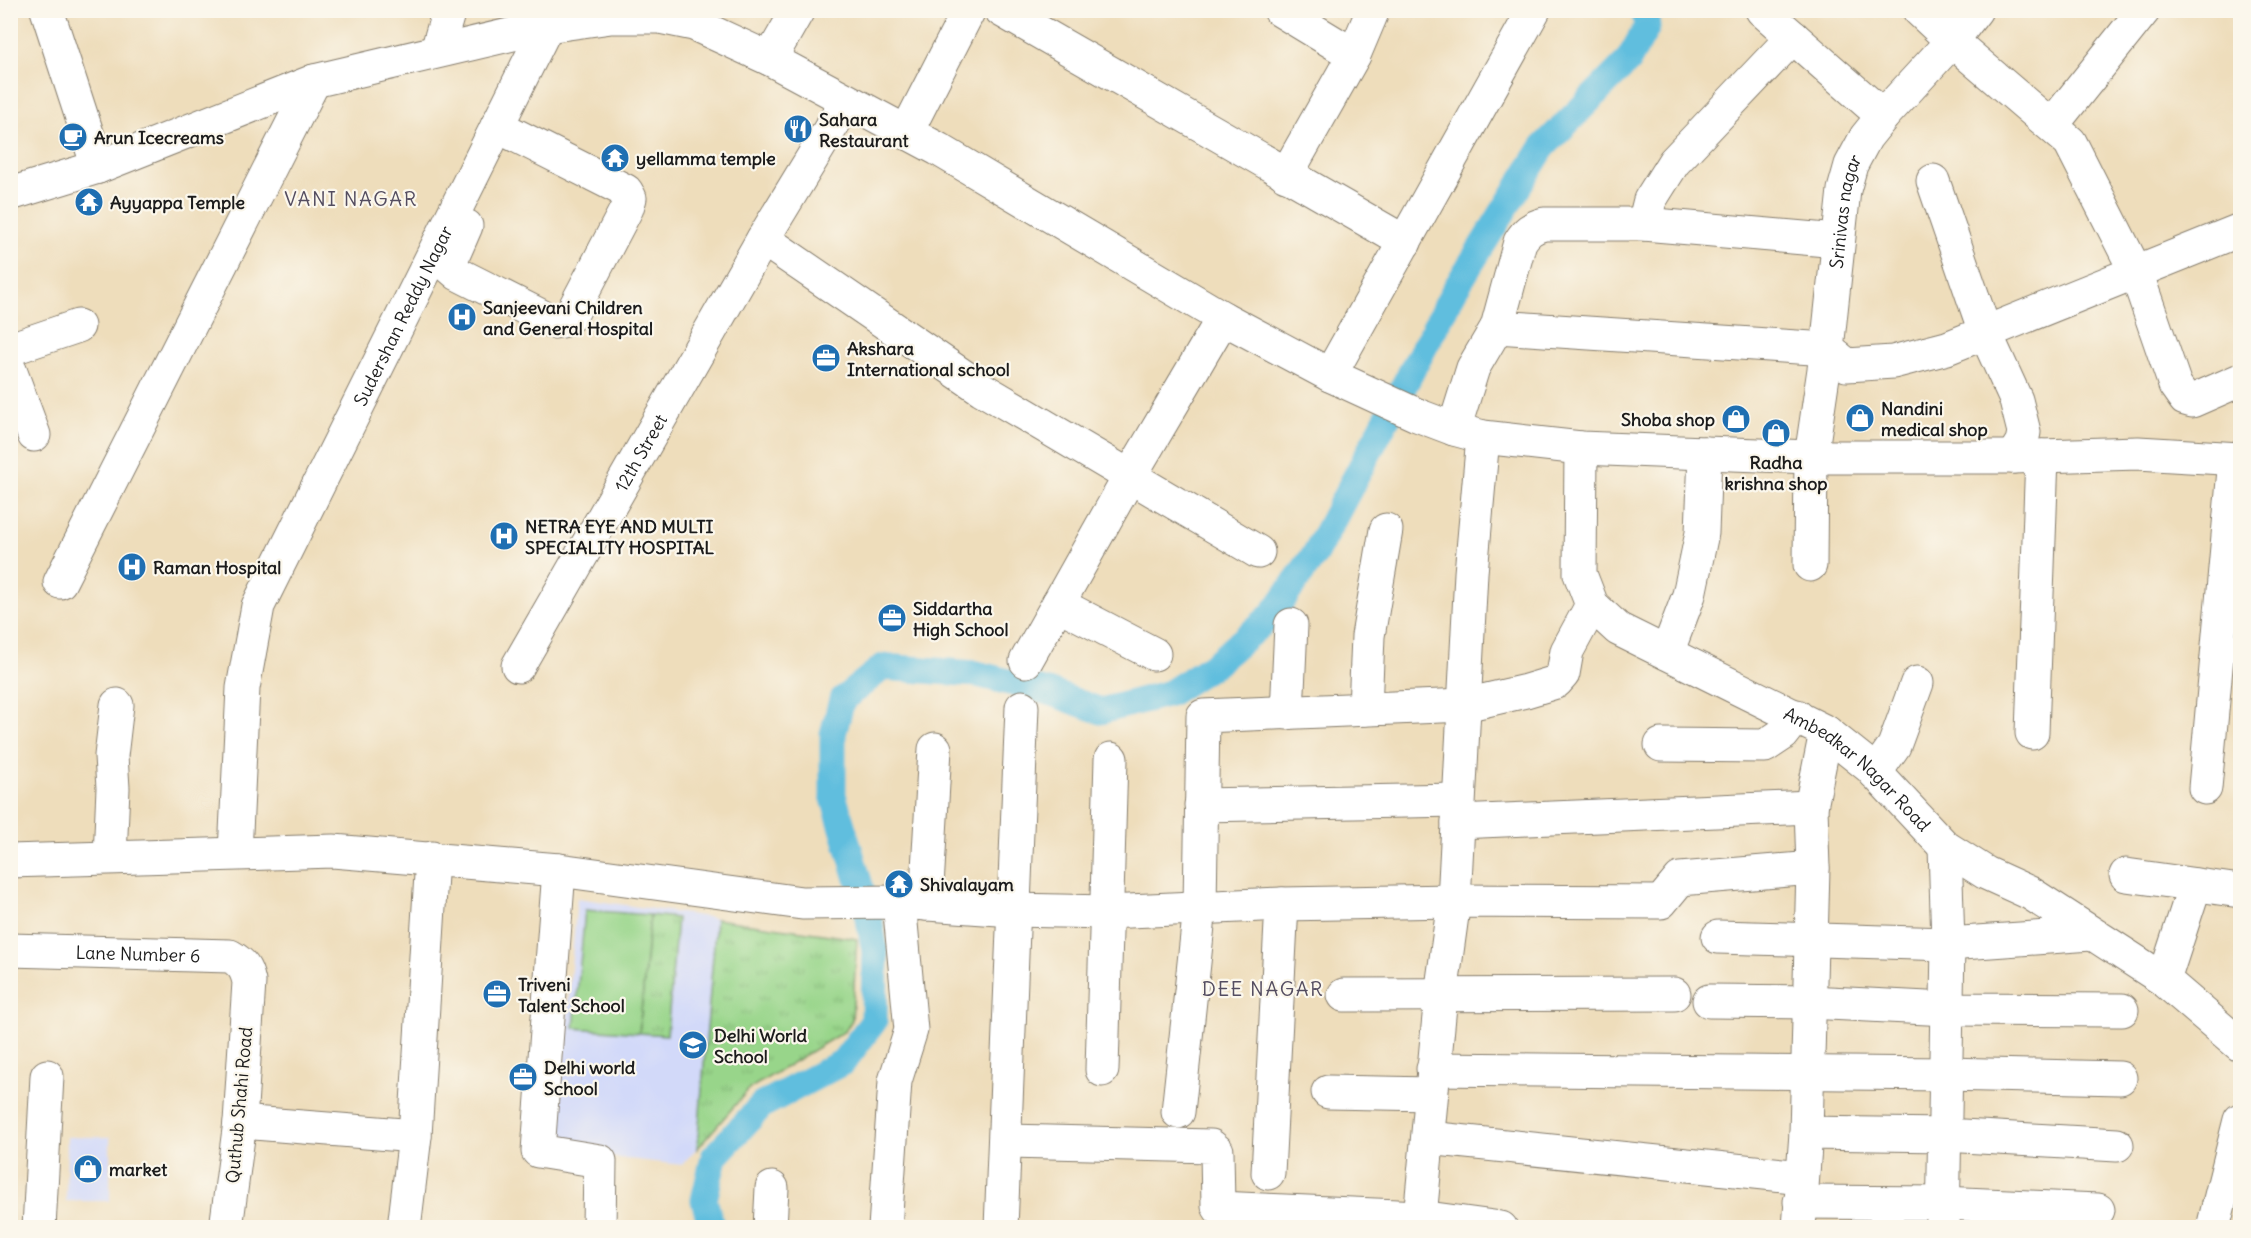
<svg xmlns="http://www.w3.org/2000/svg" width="2251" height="1238" viewBox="0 0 2251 1238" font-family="Delius,sans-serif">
<defs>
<pattern id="park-tufts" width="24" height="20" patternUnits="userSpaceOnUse" patternTransform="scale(1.5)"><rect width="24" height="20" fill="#98d58a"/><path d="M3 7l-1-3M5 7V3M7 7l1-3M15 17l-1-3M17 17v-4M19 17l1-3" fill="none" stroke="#82b676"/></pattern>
</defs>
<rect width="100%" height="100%" fill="#fbf7ec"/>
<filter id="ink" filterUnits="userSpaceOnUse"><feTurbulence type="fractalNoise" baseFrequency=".0167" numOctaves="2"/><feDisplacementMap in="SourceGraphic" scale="12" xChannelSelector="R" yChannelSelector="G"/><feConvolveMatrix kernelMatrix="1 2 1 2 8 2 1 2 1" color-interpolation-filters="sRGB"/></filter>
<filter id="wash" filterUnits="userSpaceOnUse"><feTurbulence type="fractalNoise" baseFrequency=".008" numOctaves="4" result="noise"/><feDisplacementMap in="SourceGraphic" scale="24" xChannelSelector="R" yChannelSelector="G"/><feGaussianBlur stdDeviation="1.35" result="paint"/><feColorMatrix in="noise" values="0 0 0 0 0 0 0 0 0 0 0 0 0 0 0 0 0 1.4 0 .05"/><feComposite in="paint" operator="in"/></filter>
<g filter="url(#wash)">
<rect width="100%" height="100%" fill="#edb"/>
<!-- built -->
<g fill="#d2d9f9">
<polygon points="577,898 857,939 852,1020 845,1031 749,1089 682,1165 556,1151"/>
<polygon points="67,1137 110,1137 110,1201 66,1201"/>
</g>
<!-- park -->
<g fill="url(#park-tufts)" stroke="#5a7853" stroke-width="1.5">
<polygon points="650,915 677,918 667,1035 639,1033"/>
<polygon points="716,919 857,939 852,1020 845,1031 749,1089 697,1149"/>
</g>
<!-- pitch -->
<polygon fill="#98d58a" stroke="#5a7853" stroke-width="1.5" points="585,910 650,915 639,1033 574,1028"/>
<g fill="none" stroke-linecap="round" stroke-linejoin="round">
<!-- canal -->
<polyline stroke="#60bede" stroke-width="27" points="712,1228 704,1200 714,1157 762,1105 843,1062 874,1021 875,951 867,909 833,795 833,734 842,700 883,667 977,674 1052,693 1101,711 1170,693 1215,664 1272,615 1315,554 1454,291 1543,147 1628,61 1647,27 1645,10"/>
</g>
</g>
<g filter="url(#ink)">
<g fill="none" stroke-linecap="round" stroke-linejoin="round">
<!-- minor casing -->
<g stroke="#857c6c" stroke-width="35">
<g id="minor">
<polyline points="47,10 98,167"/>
<polyline points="1001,10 1405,242"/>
<polyline points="1280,10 1354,55"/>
<polyline points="1762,10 1883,116"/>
<polyline points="1919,10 1952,41 2070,142 2136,272 2175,385 2185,399 2192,401 2240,380"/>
<polyline points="437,51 449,10"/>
<polyline points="770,59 798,10"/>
<polyline points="847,101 763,239 982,389 1258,552"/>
<polyline points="2052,125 2144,10"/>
<polyline points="906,133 969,10"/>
<polyline points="1286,175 1354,55 1373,10"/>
<polyline points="1933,181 1985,332 2016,400 2024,432 2022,442 2013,457"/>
<polyline points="10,194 98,167 314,81 547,26 611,17 660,17 694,24 770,59 938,149 1223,318 1330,375 1417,415 1454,429 1483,437 1581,448 1705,453 1811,457 2013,457 2138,453 2240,459"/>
<polyline points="1644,224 1650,200 1674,162 1793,37"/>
<polyline points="466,226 452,258 451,268 458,274 553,322 562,321 571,315 627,208 630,198 626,191 497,126"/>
<polyline points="1497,327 1827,349 1847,365 1893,362 1947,348 2240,230"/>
<polyline points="10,349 78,326"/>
<polyline points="10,370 34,435"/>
<polyline points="1330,375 1534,10"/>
<path d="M1454,429L1473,368L1497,327L1520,242C1526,232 1532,227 1544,224H1644L1838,241"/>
<path id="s1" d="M1581,448L1580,574L1592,605L1618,629L1826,732L1870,767L1945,847L1986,873L2030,893L2164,980L2240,1045"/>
<path id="s2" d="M1810,565L1811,457L1827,349L1844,190L1851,165L1866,137L1883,116L1952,41L1976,10"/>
<polyline points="60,582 314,81"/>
<polyline points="1058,604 1154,654"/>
<polyline points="1667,653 1689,595 1702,533 1705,453"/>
<polyline points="1026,661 1130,476 1223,318"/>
<path id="s3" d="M518,666L763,239"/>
<polyline points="1365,709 1368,636 1386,530"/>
<polyline points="1287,713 1291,625"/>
<polyline points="2032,733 2042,456"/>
<polyline points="1661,745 1765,746 1783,734 1797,716"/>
<polyline points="1875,773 1894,746 1917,683"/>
<polyline points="2205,788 2235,459"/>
<polyline points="1201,805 1458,800"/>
<polyline points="1458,822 1811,807"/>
<path id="s4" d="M235,853L243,688L258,606L547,26"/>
<polyline points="110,857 113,788 111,756 117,705"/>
<polyline points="10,861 333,851 559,870 802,903 899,902 1013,910 1107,912 1282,904 1454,901 1661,902 1680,879 1813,868"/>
<polyline points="559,870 538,1151 600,1161 599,1228"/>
<polyline points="2126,875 2240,891"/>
<polyline points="926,904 935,749"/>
<polyline points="1718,937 1948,944 2091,934"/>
<path id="s5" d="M10,950L230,956C242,963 246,968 249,982L240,1122L226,1228"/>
<polyline points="2164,980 2195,885"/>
<polyline points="1344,995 1674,994"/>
<polyline points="1709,1001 1809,1002 1947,1009 2122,1010"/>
<polyline points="1433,1069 1946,1074 2120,1078"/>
<polyline points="1102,1070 1111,759"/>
<polyline points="1328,1092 1431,1094"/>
<polyline points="1178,1112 1200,907 1203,716 1465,705 1526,691 1556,682 1563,674 1567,651 1592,605"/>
<polyline points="240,1122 415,1136"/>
<polyline points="1806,1133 1945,1135 2117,1145"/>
<polyline points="1428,1138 1802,1177"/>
<polyline points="1005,1141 1211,1146 1217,1151 1218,1206 1219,1208 1420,1217 1501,1228"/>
<polyline points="1268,1173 1282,904"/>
<polyline points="1800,1202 1943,1203 2098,1210"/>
<polyline points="39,1228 47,1076"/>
<polyline points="404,1228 415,1136 432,858"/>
<polyline points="770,1228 772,1188"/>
<polyline points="885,1228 895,1081 911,1030 899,902"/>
<polyline points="1001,1228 1022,707"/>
<polyline points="1419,1228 1441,995 1454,901 1471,573 1483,437"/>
<polyline points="1799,1228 1806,1133 1813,868 1811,807 1826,732"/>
<polyline points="1943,1228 1948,944 1945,847"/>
<polyline points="2213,1228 2240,1120"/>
</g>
</g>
<!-- minor -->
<use href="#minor" stroke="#fff" stroke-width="33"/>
</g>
</g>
<!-- icons -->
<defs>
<g id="restaurant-disc" transform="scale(1.5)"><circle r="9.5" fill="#1f6fb2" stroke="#fbf7ec"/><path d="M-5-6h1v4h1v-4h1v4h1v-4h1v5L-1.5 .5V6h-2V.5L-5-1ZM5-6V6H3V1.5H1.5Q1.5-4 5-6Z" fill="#fff"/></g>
<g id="cafe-disc" transform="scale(1.5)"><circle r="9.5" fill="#1f6fb2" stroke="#fbf7ec"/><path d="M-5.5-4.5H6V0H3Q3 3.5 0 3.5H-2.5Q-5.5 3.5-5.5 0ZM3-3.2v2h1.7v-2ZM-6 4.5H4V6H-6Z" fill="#fff"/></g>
<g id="temple-disc" transform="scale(1.5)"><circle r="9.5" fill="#1f6fb2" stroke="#fbf7ec"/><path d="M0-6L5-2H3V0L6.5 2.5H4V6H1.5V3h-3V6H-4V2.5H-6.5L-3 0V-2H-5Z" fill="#fff"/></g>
<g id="hospital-disc" transform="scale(1.5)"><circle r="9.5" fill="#1f6fb2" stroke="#fbf7ec"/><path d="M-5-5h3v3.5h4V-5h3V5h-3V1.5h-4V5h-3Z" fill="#fff"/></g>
<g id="office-disc" transform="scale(1.5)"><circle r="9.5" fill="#1f6fb2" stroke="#fbf7ec"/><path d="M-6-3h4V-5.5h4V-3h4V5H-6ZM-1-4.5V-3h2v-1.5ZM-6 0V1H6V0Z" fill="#fff"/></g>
<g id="shop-disc" transform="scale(1.5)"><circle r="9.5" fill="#1f6fb2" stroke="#fbf7ec"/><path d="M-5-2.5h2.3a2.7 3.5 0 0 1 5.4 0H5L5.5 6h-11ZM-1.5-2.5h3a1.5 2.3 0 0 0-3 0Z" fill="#fff"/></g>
<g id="school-disc" transform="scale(1.5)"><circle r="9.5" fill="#1f6fb2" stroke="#fbf7ec"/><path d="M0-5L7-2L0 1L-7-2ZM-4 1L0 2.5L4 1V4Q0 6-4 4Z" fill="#fff"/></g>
</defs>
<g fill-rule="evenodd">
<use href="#restaurant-disc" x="798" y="129"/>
<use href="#cafe-disc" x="73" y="137"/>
<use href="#temple-disc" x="615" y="158"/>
<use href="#temple-disc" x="89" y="202"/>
<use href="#hospital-disc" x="462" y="317"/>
<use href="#office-disc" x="826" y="358"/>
<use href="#shop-disc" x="1860" y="418"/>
<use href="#shop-disc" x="1736" y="419"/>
<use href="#shop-disc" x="1776" y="433"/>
<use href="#hospital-disc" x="504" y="536"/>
<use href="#hospital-disc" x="132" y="567"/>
<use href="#office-disc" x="892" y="618"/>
<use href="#temple-disc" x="899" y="884"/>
<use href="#office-disc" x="497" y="994"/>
<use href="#school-disc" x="693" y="1045"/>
<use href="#office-disc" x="523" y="1077"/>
<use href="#shop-disc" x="88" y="1169"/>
</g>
<g text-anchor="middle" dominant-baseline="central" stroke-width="4.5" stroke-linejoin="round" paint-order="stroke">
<!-- poi labels -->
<g font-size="18" font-weight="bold" fill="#1c1c1c" stroke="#fbf7ec" text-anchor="start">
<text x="819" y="119">Sahara<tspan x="819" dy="21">Restaurant</tspan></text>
<text x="94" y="137">Arun Icecreams</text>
<text x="636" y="158">yellamma temple</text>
<text x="110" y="202">Ayyappa Temple</text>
<text x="483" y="307">Sanjeevani Children<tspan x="483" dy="21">and General Hospital</tspan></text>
<text x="847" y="348">Akshara<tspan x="847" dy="21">International school</tspan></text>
<text x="1881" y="408">Nandini<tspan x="1881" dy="21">medical shop</tspan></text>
<text x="1715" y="419" text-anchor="end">Shoba shop</text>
<text x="1776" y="462" text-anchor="middle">Radha<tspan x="1776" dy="21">krishna shop</tspan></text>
<text x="525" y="526">NETRA EYE AND MULTI<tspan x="525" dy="21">SPECIALITY HOSPITAL</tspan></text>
<text x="153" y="567">Raman Hospital</text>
<text x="913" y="608">Siddartha<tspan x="913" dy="21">High School</tspan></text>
<text x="920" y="884">Shivalayam</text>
<text x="518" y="984">Triveni<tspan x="518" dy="21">Talent School</tspan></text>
<text x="714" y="1035">Delhi World<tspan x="714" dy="21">School</tspan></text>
<text x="544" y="1067">Delhi world<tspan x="544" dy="21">School</tspan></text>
<text x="109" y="1169">market</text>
</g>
<!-- street labels -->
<g font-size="18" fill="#1c1c1c" stroke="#fbf7ec">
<text stroke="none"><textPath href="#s2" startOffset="356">Srinivas nagar</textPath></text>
<text stroke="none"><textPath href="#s4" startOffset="573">Sudershan Reddy Nagar</textPath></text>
<text stroke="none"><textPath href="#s3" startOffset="246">12th Street</textPath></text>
<text stroke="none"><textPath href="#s1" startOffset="474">Ambedkar Nagar Road</textPath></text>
<text stroke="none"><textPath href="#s5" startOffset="128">Lane Number 6</textPath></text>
<text transform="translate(239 1105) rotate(-85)">Quthub Shahi Road</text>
</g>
<!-- neighbourhood labels -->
<g font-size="20" letter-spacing="1.5" fill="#544d60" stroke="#fbf7ec">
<text x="351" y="198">VANI NAGAR</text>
<text x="1263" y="988">DEE NAGAR</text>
</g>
</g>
<!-- margin -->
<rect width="2251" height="1238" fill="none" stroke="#fbf7ec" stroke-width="36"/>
</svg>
